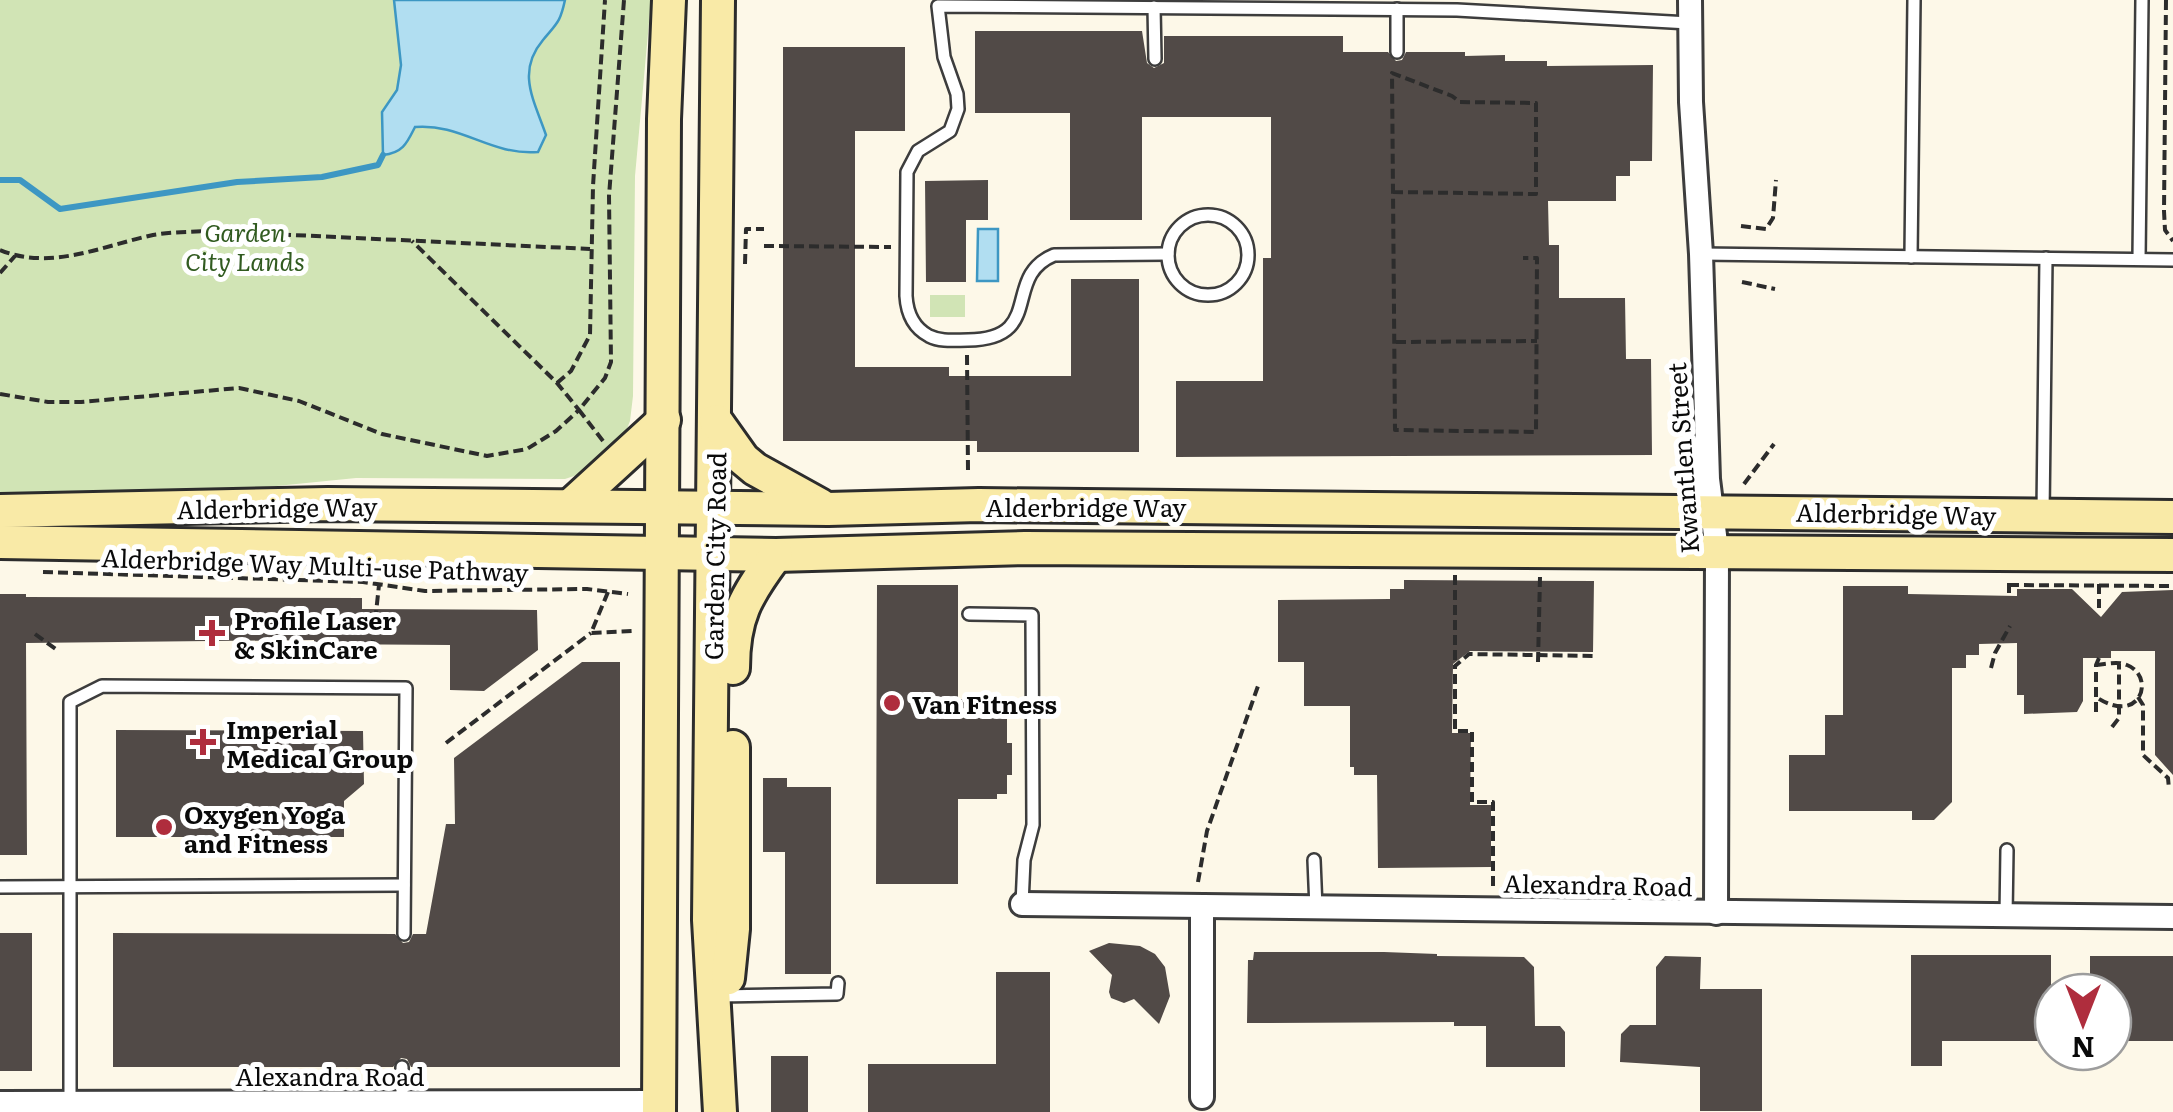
<svg xmlns="http://www.w3.org/2000/svg" width="2173" height="1112" viewBox="0 0 2173 1112" font-family="Literata,serif">
<rect width="100%" height="100%" fill="#fdf8e8"/>
<!-- green -->
<g fill="#d1e4b5">
<polygon points="0,0 651,0 635,176 633,396 630,421 625,434 586,472 565,479 356,478 227,491 0,493"/>
<rect x="930" y="295" width="35" height="22"/>
</g>
<!-- water -->
<g fill="#b1def1" stroke="#3d97c3" stroke-width="2.5">
<path d="M394,0H565C560,23 557,23 543,40C516,72 534,100 546,135L538,152C491,156 461,123 415,127C407,143 403,153 383,155L382,112L397,90L401,65Z"/>
<polygon points="978,229 998,229 998,281 977,281"/>
</g>
<g fill="none" stroke-linecap="round" stroke-linejoin="round">
<!-- stream -->
<polyline stroke="#3d97c3" stroke-width="6" points="0,180 20,180 60,209 237,182 322,177 378,165 383,155"/>
</g>
<!-- building -->
<g fill="#514a47">
<polygon points="975,31 1142,31 1147,63 1154,68 1164,63 1164,36 1343,36 1343,52 1388,52 1396,61 1402,60 1406,52 1465,52 1465,56 1505,55 1505,61 1547,61 1547,66 1653,65 1652,161 1630,161 1630,176 1616,176 1616,201 1548,201 1549,245 1559,245 1559,298 1625,298 1626,359 1651,359 1652,455 1176,457 1176,381 1263,381 1263,258 1271,258 1271,117 1142,117 1142,220 1070,220 1070,113 975,113"/>
<polygon points="783,47 905,47 905,131 855,131 855,367 949,367 949,376 1071,376 1071,279 1139,279 1139,452 977,452 977,441 783,441"/>
<polygon points="988,180 988,220 966,220 966,282 926,282 925,181"/>
<polygon points="1404,580 1594,581 1593,652 1470,651 1453,664 1452,733 1471,733 1470,805 1491,805 1491,867 1378,868 1377,775 1354,775 1354,767 1350,767 1350,706 1304,706 1304,662 1278,662 1278,600 1390,599 1390,589 1404,589"/>
<polygon points="877,585 958,585 958,699 1007,699 1007,743 1012,743 1012,775 1007,775 1007,794 997,794 997,799 958,799 958,884 876,884"/>
<polygon points="1843,586 1908,586 1908,594 2017,596 2017,589 2072,589 2101,617 2122,592 2173,590 2173,775 2155,755 2155,651 2111,651 2111,658 2083,658 2083,701 2077,712 2024,714 2024,695 2017,695 2017,643 1979,644 1979,655 1966,655 1966,668 1952,668 1952,802 1934,820 1912,820 1912,811 1789,811 1789,755 1825,755 1825,715 1843,715"/>
<polygon points="0,594 26,594 26,597 362,598 362,609 537,610 538,650 484,691 450,690 450,645 314,644 314,640 26,643 27,855 0,855"/>
<polygon points="582,662 620,662 620,1067 411,1067 407,1059 401,1058 393,1067 113,1067 113,933 395,934 403,943 409,942 413,934 426,934 446,824 455,824 454,758"/>
<polygon points="116,730 363,731 364,784 344,801 344,837 116,837"/>
<polygon points="763,778 787,778 787,787 831,787 831,974 785,974 785,852 763,852"/>
<rect x="0" y="933" width="32" height="138"/>
<polygon points="1109,943 1140,946 1155,954 1165,967 1170,996 1159,1024 1134,999 1124,1003 1111,998 1109,992 1112,975 1089,951"/>
<polygon points="1254,952 1384,952 1437,954 1437,956 1524,957 1534,967 1535,1026 1560,1026 1565,1032 1565,1067 1486,1067 1486,1026 1454,1026 1454,1022 1247,1023 1248,960 1253,960"/>
<polygon points="1911,955 2051,955 2051,1041 1942,1041 1942,1066 1911,1066"/>
<polygon points="1665,956 1701,957 1700,989 1762,989 1762,1111 1700,1111 1700,1067 1620,1062 1621,1034 1630,1025 1656,1025 1656,967"/>
<polygon points="2090,956 2173,956 2173,1041 2113,1041 2113,992 2090,992"/>
<polygon points="996,972 1050,972 1050,1112 868,1112 868,1064 996,1064"/>
<rect x="771" y="1056" width="37" height="56"/>
</g>
<g fill="none" stroke-linecap="round" stroke-linejoin="round">
<!-- service casing -->
<g stroke="#3d3d3d" stroke-width="16">
<g id="service">
<polyline points="1154,7 1155,59"/>
<polyline points="1397,52 1397,9"/>
<circle cx="1208" cy="255" r="40"/>
<path d="M1168,254L1054,255C1001,277 1046,339 968,340C955,340 941,342 929,336C914,328 907,313 906,296L907,172L918,151L950,131L958,109L957,94L944,57L938,6L1457,10L1689,23"/>
<polyline points="1701,254 2173,260"/>
<polyline points="1911,257 1914,0"/>
<polyline points="2139,259 2142,0"/>
<polyline points="2043,514 2046,258"/>
<polyline points="969,614 1032,615 1033,825 1024,860 1022,904"/>
<polyline points="1314,860 1316,908"/>
<polyline points="0,887 404,885"/>
<polyline points="2006,916 2007,850"/>
<polyline points="718,996 837,994 838,983"/>
<polyline points="402,1067 402,1102"/>
<polyline points="70,1103 70,702 102,686 406,688 404,934"/>
</g>
</g>
<!-- minor casing -->
<g stroke="#3d3d3d" stroke-width="28">
<g id="minor">
<polyline points="1690,0 1691,102 1701,254 1708,479 1717,551 1716,913"/>
<polyline points="1022,904 2173,917"/>
<polyline points="1202,906 1202,1097"/>
<polyline points="0,1103 659,1102"/>
</g>
</g>
<!-- secondary casing -->
<g stroke="#2c2c2c" stroke-width="38">
<g id="secondary">
<polyline points="718,0 709,920 720,1112"/>
<polyline points="716,421 743,459 755,469 820,505"/>
<polyline points="571,505 664,420"/>
<polyline points="0,511 328,504 828,509 979,505 2173,517"/>
<polyline points="0,542 776,555 1025,548 2173,555"/>
<path d="M733,668C733,617 746,595 776,555"/>
<polyline points="728,978 733,929 733,747"/>
<polyline points="659,1112 664,119 669,0"/>
</g>
</g>
<!-- path -->
<g stroke="#2c2c2c" stroke-width="4" stroke-dasharray="10 5" stroke-linecap="butt">
<polyline points="2166,0 2164,211 2165,230 2173,241"/>
<polyline points="1393,192 1536,194 1536,103 1460,102 1452,96 1392,73 1395,430 1536,432 1537,258 1523,258"/>
<polyline points="1741,226 1766,229 1773,218 1776,180"/>
<polyline points="764,246 891,247"/>
<path d="M0,250C51,271 102,246 153,235C171,232 190,232 208,231L590,249"/>
<polyline points="745,264 746,229 764,229"/>
<polyline points="0,273 15,256"/>
<polyline points="1742,282 1775,289"/>
<polyline points="1396,342 1537,341"/>
<polyline points="967,355 968,470"/>
<polyline points="557,383 571,371 590,335 593,186 605,0"/>
<polyline points="0,394 48,402 81,402 239,388 299,401 382,434 487,456 527,449 556,431 579,410 557,383 412,241"/>
<polyline points="603,441 579,410 605,378 611,362 609,196 624,0"/>
<polyline points="1744,484 1774,444"/>
<polyline points="43,572 363,582 425,591 587,589 628,594"/>
<polyline points="1455,575 1455,666"/>
<polyline points="2009,583 2009,595"/>
<polyline points="2099,584 2099,608"/>
<polyline points="2009,585 2173,586"/>
<polyline points="608,592 591,633 632,631"/>
<polyline points="35,634 57,650"/>
<polyline points="372,650 379,585"/>
<polyline points="1538,662 1540,577"/>
<path d="M2096,665C2106,664 2118,661 2127,665C2156,676 2141,727 2096,697"/>
<polyline points="1991,668 1995,653 2010,626"/>
<polyline points="2138,697 2143,705 2143,755 2168,778 2169,789"/>
<polyline points="2096,712 2096,665 2099,658"/>
<polyline points="2112,727 2119,718 2119,664"/>
<polyline points="446,743 591,633"/>
<polyline points="1198,882 1207,831 1258,686"/>
<polyline points="1493,886 1493,802 1472,802 1472,731 1455,731 1455,666 1469,654 1593,656"/>
</g>
<!-- service -->
<use href="#service" stroke="#fff" stroke-width="11"/>
<!-- minor -->
<use href="#minor" stroke="#fff" stroke-width="22"/>
<!-- secondary -->
<use href="#secondary" stroke="#f9eaa7" stroke-width="32"/>
</g>
<!-- markers -->
<g fill="#af2d3d" stroke="#fff" stroke-width="4">
<path d="M207 618h10v10h10v10h-10v10h-10v-10h-10v-10h10z"/>
<circle cx="892" cy="703" r="10"/>
<path d="M198 727h10v10h10v10h-10v10h-10v-10h-10v-10h10z"/>
<circle cx="164" cy="827" r="10"/>
</g>
<g text-anchor="middle" dominant-baseline="central" stroke-width="10" stroke-linejoin="round" paint-order="stroke">
<!-- park labels -->
<g font-size="25" font-style="italic" fill="#315b20" stroke="#fff">
<text x="245" y="231">Garden<tspan x="245" dy="29">City Lands</tspan></text>
</g>
<!-- street labels -->
<g font-size="25" fill="#0a0a0a" stroke="#fff">
<text transform="translate(1682 458) rotate(-94)">Kwantlen Street</text>
<text x="1086" y="506">Alderbridge Way</text>
<text transform="translate(277 507) rotate(-1)">Alderbridge Way</text>
<text transform="translate(1896 513) rotate(1)">Alderbridge Way</text>
<text transform="translate(714 556) rotate(-89)">Garden City Road</text>
<text transform="translate(315 564) rotate(2)">Alderbridge Way Multi-use Pathway</text>
<text transform="translate(1598 884) rotate(1)">Alexandra Road</text>
<text x="330" y="1075">Alexandra Road</text>
</g>
<!-- poi labels -->
<g font-size="25" font-weight="bold" fill="#0a0a0a" stroke="#fff" text-anchor="start">
<text x="234" y="619">Profile Laser<tspan x="234" dy="29">&amp; SkinCare</tspan></text>
<text x="912" y="703">Van Fitness</text>
<text x="226" y="728">Imperial<tspan x="226" dy="29">Medical Group</tspan></text>
<text x="184" y="813">Oxygen Yoga<tspan x="184" dy="29">and Fitness</tspan></text>
</g>
</g>
<!-- north arrow -->
<g transform="translate(2083 1022) rotate(180)"><circle r="48" fill="#ffffff" stroke="#9d9d9d" stroke-width="2.5"/>
<path d="M0-8L18 38L0 25L-18 38Z" fill="#af2d3d"/>
<text y="-15" font-size="28" font-weight="bold" text-anchor="middle" fill="#0a0a0a">N</text>
</g>
</svg>
